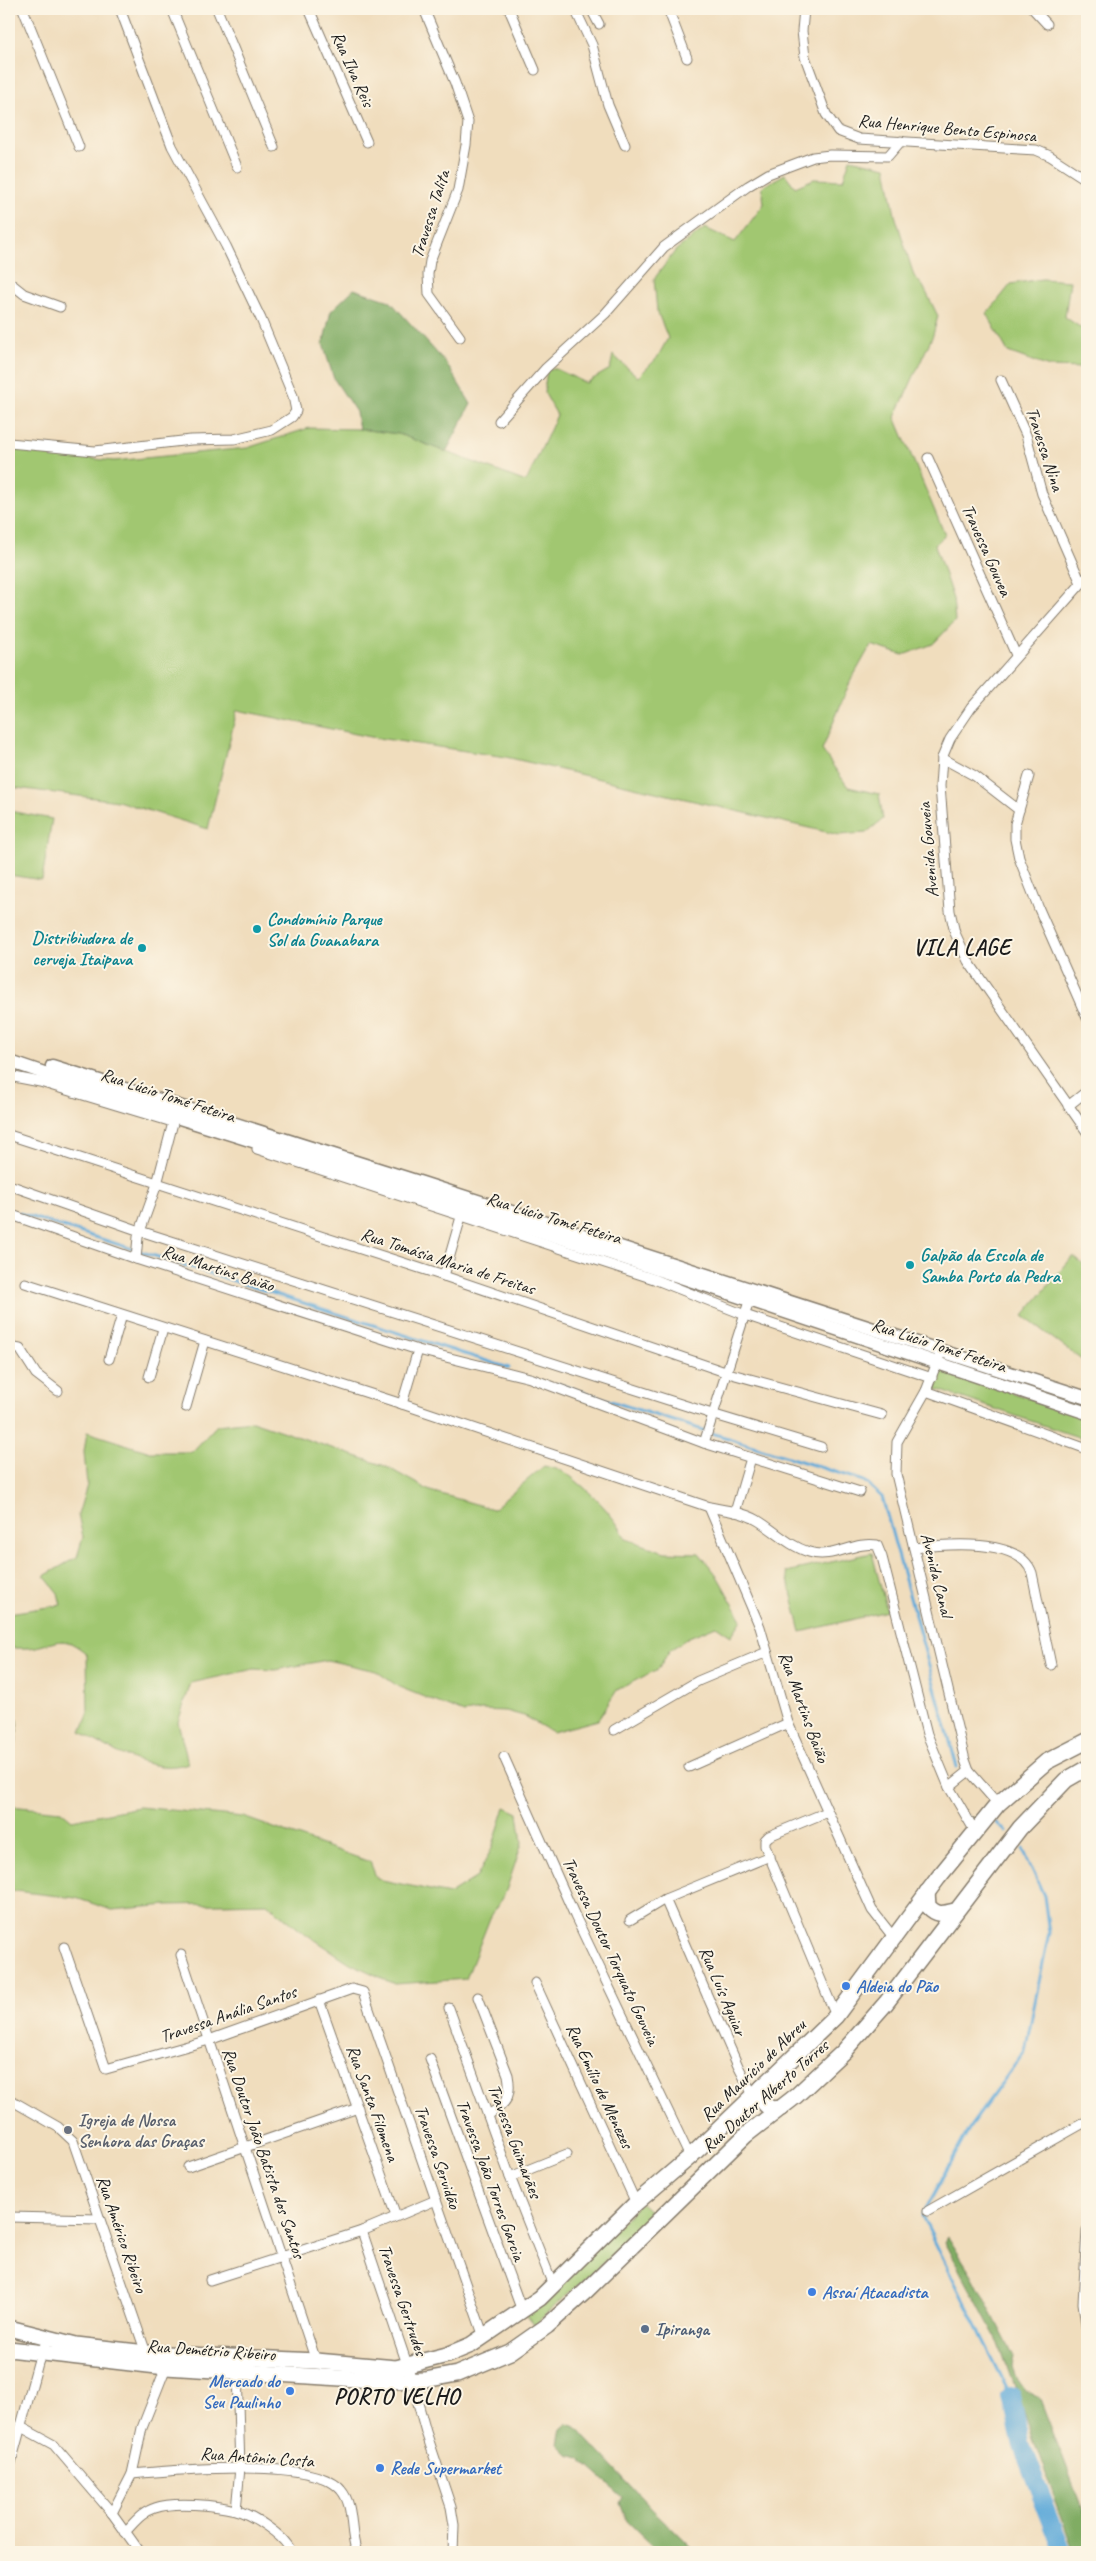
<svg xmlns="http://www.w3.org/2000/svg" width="1096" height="2561" viewBox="0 0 1096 2561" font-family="Caveat,sans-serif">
<rect width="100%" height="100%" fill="#fcf5e5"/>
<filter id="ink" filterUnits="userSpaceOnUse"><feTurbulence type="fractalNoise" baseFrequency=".02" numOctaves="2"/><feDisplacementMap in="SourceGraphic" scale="10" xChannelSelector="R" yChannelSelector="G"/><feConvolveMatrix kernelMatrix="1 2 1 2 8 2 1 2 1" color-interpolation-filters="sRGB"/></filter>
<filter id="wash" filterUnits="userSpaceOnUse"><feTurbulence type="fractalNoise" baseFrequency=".0096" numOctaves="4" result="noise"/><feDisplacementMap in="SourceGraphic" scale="20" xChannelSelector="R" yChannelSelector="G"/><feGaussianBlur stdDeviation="1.12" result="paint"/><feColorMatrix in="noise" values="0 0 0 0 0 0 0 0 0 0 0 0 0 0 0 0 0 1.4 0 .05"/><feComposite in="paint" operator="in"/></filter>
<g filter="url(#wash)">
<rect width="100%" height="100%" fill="#f0ddbd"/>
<!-- green -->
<g fill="#a1c771" stroke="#5e7246">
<polygon points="850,159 886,167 895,215 914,276 923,286 938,316 933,335 895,417 945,535 935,545 953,599 955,621 933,644 903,655 871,645 850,682 822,750 848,787 879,794 883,819 866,833 839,835 506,757 371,737 237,710 208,829 118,801 9,787 9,445 30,452 114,461 247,448 309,428 359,429 399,434 526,482 557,415 544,392 547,369 556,369 586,383 610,369 613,355 638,377 657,358 668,338 657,311 654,279 676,250 705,228 735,242 764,204 762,187 785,174 795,187 814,179 843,180"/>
<polygon points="1042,279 1070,281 1065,317 1087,332 1087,368 1049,367 1008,352 987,314 1011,284"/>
<polygon points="9,811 52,819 42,880 9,875"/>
<polygon points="1073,1256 1087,1268 1087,1364 1023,1316"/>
<polygon points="941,1369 1087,1417 1087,1440 936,1389 934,1385 938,1370"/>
<path d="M252,1421L385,1466L430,1491L493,1509L544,1466C551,1468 560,1469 566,1473C588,1489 614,1514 626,1539L665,1552L699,1553L716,1574L742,1620L731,1636L716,1626L689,1637L670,1650L658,1669L617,1690L598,1720L552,1732L524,1716L506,1711L481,1710L464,1713L399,1687L376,1671L327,1660L275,1670L254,1669L191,1683L178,1722L188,1763C155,1776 108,1749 81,1732L88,1715L87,1654C66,1637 63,1640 40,1646C31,1649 19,1648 9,1648V1613L61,1605L58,1593L44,1576L77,1557L83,1537L78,1515L87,1485L84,1452L87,1432L150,1452H192L217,1425Z"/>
<polygon points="872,1553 887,1611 801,1632 786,1572"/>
<polygon points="9,1806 61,1811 72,1820 139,1807 243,1817 370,1862 377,1879 450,1894 477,1877 492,1848 505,1807 518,1813 522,1843 506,1891 490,1918 466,1979 395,1984 350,1963 300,1930 267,1903 167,1905 112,1910 76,1898 15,1891 9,1893"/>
<polygon points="641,2203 655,2216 534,2325 526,2315"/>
</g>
<!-- forest -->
<g fill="#80ac63" stroke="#4e6440">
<polygon points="354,289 390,301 446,363 471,404 446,452 399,434 359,429 356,412 334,379 323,344 331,311"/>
<polygon points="9,1712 18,1720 16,1744 9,1746"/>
<polygon points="948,2237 972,2275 1007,2343 1014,2358 1012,2367 1017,2380 1025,2391 1040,2399 1087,2520 1087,2552 1074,2552 999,2344 945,2242"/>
<polygon points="568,2423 574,2425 651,2508 696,2552 656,2552 656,2549 627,2521 620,2503 623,2497 579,2458 568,2455 558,2445 561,2429"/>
</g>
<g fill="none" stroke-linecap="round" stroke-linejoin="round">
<!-- stream -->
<g stroke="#61aad9" stroke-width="3">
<polyline points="19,1213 509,1368"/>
<polyline points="557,1384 864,1481 882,1497 957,1767"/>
<polyline points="996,1822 1006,1832"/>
<polyline points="1011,2396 922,2216 970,2127 1025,2051 1049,1933 1044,1896 1023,1849"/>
</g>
<!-- river -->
<polyline stroke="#61aad9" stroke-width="18" points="1011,2396 1022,2446 1063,2552"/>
</g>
</g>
<g filter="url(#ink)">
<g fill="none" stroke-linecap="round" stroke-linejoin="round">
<!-- street casing -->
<g stroke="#867c6c" stroke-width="11">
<g id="street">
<polyline points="23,9 79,147"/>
<polyline points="172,9 237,167"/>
<polyline points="217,9 274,147"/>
<polyline points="309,9 367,142"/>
<polyline points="424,9 455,83 468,122 466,145 458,190 430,261 428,274 429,294 460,337"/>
<polyline points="509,9 535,70"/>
<polyline points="575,9 592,45 608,105 625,145"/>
<polyline points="591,9 599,24"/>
<polyline points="668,9 687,58"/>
<polyline points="804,9 802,31 805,57 826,114 838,131 859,139 1036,150 1050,156 1087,180"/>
<polyline points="1033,9 1047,24"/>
<polyline points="9,282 24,294 60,307"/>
<polyline points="1001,380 1026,435 1042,494 1081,583"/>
<polyline points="499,421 546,368 605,314 664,247 748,186 768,174 813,157 830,155 888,156 901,141"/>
<polyline points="9,443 95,451 191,440 234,439 272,430 292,417 296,411 293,396 261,319 226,246 172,146 120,9"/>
<polyline points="928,458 1016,655"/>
<polyline points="1087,577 971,708 950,739 942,758 940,786 950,911 955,933 968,961 1087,1132"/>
<polyline points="942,758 975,776 1019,810"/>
<polyline points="1029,776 1015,824 1015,839 1019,858 1039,909 1087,1018"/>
<polyline points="9,1076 40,1082 169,1121"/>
<polyline points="1068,1106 1087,1091"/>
<polyline points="9,1135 444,1276 728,1373 882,1415"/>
<polyline points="257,1149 654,1279 745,1315 932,1378"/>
<polyline points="9,1185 140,1231 715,1415 821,1447"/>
<polyline points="9,1214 136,1259 418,1350 530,1378 704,1443 860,1492"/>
<polyline points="136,1259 138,1237 157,1184 175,1115"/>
<polyline points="444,1276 463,1210"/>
<path d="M25,1283L402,1404L709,1507C725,1510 743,1512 757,1520C774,1530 789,1546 809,1552C832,1560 854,1541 877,1545L882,1557L927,1734L949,1787L976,1833"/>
<polyline points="9,1347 20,1349 36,1374 58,1391"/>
<polyline points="939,1357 926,1391 897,1442 896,1474 965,1760 969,1771 998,1804"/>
<polyline points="109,1359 122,1315"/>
<polyline points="149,1377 163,1329"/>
<polyline points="926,1391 1087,1449"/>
<polyline points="402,1404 418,1350"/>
<polyline points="186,1407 205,1341"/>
<polyline points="704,1443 751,1295"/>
<polyline points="709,1507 760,1627 788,1723 872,1910 894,1938"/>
<polyline points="735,1512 751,1458"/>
<path d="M914,1548C945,1544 1020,1537 1032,1573L1051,1665"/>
<polyline points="614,1730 698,1681 767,1652"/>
<polyline points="504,1757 575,1916 690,2157"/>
<polyline points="689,1767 788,1723"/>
<polyline points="949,1787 969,1771"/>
<polyline points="827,1812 769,1836 765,1840 765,1846 836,2016"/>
<polyline points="665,1899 738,2066 753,2095"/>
<polyline points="630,1920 665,1899 770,1856"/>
<polyline points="64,1947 106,2069 209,2040 352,1989 363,1992 484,2337"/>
<polyline points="181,1955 316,2361"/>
<polyline points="535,1983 636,2203"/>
<path d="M478,1997L508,2075C512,2096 507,2104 488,2115"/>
<polyline points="319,2000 396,2216"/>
<polyline points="449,2008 510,2177 553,2285"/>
<polyline points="430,2059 522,2311"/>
<polyline points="9,2099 58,2127 73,2141 146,2353"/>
<polyline points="188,2167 358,2108"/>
<polyline points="510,2177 567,2154"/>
<polyline points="928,2211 1087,2121"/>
<polyline points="9,2217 99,2219"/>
<polyline points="1087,2230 1083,2303 1087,2332"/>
<polyline points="362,2231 408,2367 426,2432 451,2507 454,2525 453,2552"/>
<polyline points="210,2280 362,2231 436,2200"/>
<polyline points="21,2427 54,2445 112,2513 140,2552"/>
<polyline points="9,2470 38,2363 47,2339"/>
<path d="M132,2474C174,2470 314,2457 341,2490C355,2506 349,2533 357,2552"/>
<polyline points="236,2510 240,2468 237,2371"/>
<polyline points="112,2513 132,2474 142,2428 166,2367"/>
<path d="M125,2532C134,2523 142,2512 155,2508C174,2501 215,2505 235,2510C251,2514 286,2536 291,2552"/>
</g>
</g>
<!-- secondary casing -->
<g stroke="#867c6c" stroke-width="15">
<g id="secondary">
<polyline points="9,1061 132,1103 606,1252 1087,1413"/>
<polyline points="52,1066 422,1183 1087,1398"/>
</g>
</g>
<!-- primary casing -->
<g stroke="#867c6c" stroke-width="18">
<g id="primary">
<path d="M927,1892L928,1906C937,1916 943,1914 955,1911"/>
<path d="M762,2087C760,2099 761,2102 771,2109L781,2108"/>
<polyline points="9,2328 76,2345 146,2353 316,2361 396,2368 447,2355 471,2345 540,2298 636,2203 690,2157 836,2016 938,1878 998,1804 1046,1762 1087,1741"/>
<polyline points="9,2349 166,2367 389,2381 425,2380 457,2374 510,2352 547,2326 587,2290 746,2135 796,2096 844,2051 886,2003 1020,1828 1066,1780 1087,1768"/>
</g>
</g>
<!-- street -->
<use href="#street" stroke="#fff" stroke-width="9"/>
<!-- secondary -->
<use href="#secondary" stroke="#fff" stroke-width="12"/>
<!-- primary -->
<use href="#primary" stroke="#fff" stroke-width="15"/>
</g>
</g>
<!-- markers -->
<g fill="#0f9aa8" stroke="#fcf5e5" stroke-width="2">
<circle cx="257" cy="929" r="5"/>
<circle cx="142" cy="948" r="5"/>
<circle cx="910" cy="1265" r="5"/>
</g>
<g fill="#3f7fe0" stroke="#fcf5e5" stroke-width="2">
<circle cx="846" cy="1986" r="5"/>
<circle cx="812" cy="2292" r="5"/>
<circle cx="290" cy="2391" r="5"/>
<circle cx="380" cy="2468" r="5"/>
</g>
<circle fill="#6b7280" stroke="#fcf5e5" stroke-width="2" cx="68" cy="2130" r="5"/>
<circle fill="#5c6f8a" stroke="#fcf5e5" stroke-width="2" cx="645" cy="2329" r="5"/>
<g text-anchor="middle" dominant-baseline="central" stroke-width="4" stroke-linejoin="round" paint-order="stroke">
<!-- street labels -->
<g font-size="18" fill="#1c1c1c" stroke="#fcf5e5">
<text transform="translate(353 69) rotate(66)">Rua Ilva Reis</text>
<text transform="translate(947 128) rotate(5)">Rua Henrique Bento Espinosa</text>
<text transform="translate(430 214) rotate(-72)">Travessa Talita</text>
<text transform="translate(1045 449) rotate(72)">Travessa Nina</text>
<text transform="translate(987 550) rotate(66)">Travessa Gouvea</text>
<text transform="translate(928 850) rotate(-95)">Avenida Gouveia</text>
<text transform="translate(168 1095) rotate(18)">Rua Lúcio Tomé Feteira</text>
<text transform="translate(554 1218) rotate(17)">Rua Lúcio Tomé Feteira</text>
<text transform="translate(448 1261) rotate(18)">Rua Tomásia Maria de Freitas</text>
<text transform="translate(218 1268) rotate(18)">Rua Martins Baião</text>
<text transform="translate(939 1345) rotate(18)">Rua Lúcio Tomé Feteira</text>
<text transform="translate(937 1575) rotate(76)">Avenida Canal</text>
<text transform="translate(804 1707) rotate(70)">Rua Martins Baião</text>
<text transform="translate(611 1951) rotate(65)">Travessa Doutor Torquato Gouveia</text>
<text transform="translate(723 1991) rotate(67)">Rua Luís Aguiar</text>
<text transform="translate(228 2014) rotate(-19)">Travessa Anália Santos</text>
<text transform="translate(753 2070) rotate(-44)">Rua Maurício de Abreu</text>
<text transform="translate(600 2086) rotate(65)">Rua Emílio de Menezes</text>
<text transform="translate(765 2096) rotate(-41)">Rua Doutor Alberto Torres</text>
<text transform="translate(373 2103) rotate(70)">Rua Santa Filomena</text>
<text transform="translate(515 2141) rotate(69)">Travessa Guimarães</text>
<text transform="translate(264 2153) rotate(71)">Rua Doutor João Batista dos Santos</text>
<text transform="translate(438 2157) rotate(71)">Travessa Servidão</text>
<text transform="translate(491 2180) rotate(70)">Travessa João Torres Garcia</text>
<text transform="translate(122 2234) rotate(71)">Rua Américo Ribeiro</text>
<text transform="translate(403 2300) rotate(71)">Travessa Gertrudes</text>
<text transform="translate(211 2350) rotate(4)">Rua Demétrio Ribeiro</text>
<text transform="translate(257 2457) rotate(4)">Rua Antônio Costa</text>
</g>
<!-- culture labels -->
<g font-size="18" font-weight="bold" fill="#0d838f" stroke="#fcf5e5" text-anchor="start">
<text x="267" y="919">Condomínio Parque<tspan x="267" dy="21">Sol da Guanabara</tspan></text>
<text x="132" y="938" text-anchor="end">Distribiudora de<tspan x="132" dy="21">cerveja Itaipava</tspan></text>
<text x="920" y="1255">Galpão da Escola de<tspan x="920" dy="21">Samba Porto da Pedra</tspan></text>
</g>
<!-- shop labels -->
<g font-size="18" font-weight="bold" fill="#366cbe" stroke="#fcf5e5" text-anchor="start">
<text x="856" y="1986">Aldeia do Pão</text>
<text x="822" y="2292">Assaí Atacadista</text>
<text x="280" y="2381" text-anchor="end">Mercado do<tspan x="280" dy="21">Seu Paulinho</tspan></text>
<text x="390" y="2468">Rede Supermarket</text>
</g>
<!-- worship labels -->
<g font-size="18" font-weight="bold" fill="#5b616d" stroke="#fcf5e5" text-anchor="start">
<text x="78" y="2120">Igreja de Nossa<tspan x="78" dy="21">Senhora das Graças</tspan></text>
</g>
<!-- service labels -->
<g font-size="18" font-weight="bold" fill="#4e5e75" stroke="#fcf5e5" text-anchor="start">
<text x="655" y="2329">Ipiranga</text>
</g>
<!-- district labels -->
<g font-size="22" font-weight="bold" letter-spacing="1" fill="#1c1c1c" stroke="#fcf5e5">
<text x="962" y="948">VILA LAGE</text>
<text x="397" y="2397">PORTO VELHO</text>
</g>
</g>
<!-- margin -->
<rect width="1096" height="2561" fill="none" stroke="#fcf5e5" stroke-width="30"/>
</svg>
